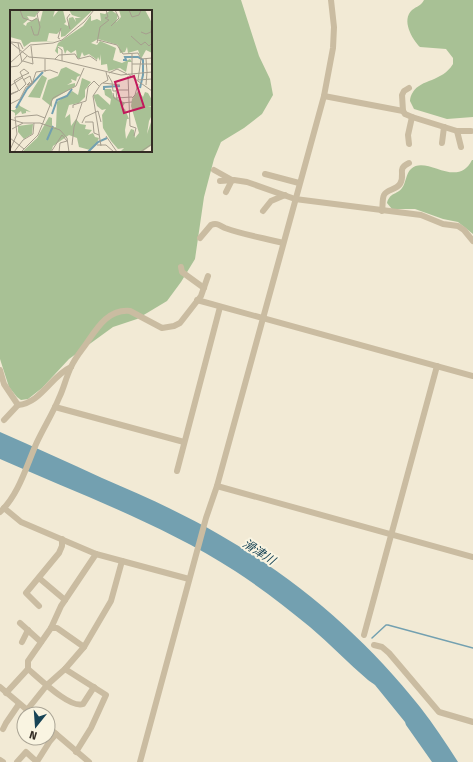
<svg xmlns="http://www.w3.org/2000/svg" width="473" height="762" viewBox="0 0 473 762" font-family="'Fira Sans','Noto Sans JP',sans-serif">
<rect width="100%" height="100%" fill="#f2ead5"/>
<!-- green -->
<g fill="#a8c195" fill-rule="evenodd">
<path d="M0,0H241L259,56L270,79L273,95L262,114L244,128L221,142L214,159L204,197L195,259L181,282L167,301L137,319L113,327L69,359L42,388L28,399L21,400L17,397L9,387L0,359ZM11,11H151V151H11Z"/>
<path d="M424,0H473V117L447,119L414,109L410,101C410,98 411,95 413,92C421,79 442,82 453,64V58L446,49L420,47C412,39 401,20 412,10C417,6 421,6 424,0Z"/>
<path d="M472,160H473V234L458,222L443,219L415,209H392L387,203C390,192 397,195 402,188C406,183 406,173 411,169C426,154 457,190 472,160Z"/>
</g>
<!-- water -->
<path fill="#73a0b0" d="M0,432C34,447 68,462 102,478C142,495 182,513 220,535C296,578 366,638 420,707C434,725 446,743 458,762H432L406,725L405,722L375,685C373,683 370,682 368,680C348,663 330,644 310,627C286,607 261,588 235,571C162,524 79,494 0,459Z"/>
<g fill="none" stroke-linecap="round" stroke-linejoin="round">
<!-- stream -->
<polyline stroke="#73a0b0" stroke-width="1.5" points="372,638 386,625 388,625 473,648"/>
<!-- minor -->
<g stroke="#cabca1" stroke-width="6">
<polyline points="409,88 404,91 402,95 403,111 405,114 412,117 457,131 471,131"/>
<polyline points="324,96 403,111"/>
<polyline points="457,131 461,147"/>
<polyline points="442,143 444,127"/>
<polyline points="409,144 408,135 412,117"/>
<polyline points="214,170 232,180 226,192"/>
<polyline points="265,174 299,183"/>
<polyline points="220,181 234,180 247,182 295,199 421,215 443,224 458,226 464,230 473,241"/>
<polyline points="263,211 271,201 285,195"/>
<path d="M382,211C383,206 382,199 384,195C387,189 396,190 400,184C406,174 396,169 409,163"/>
<path d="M200,238L211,225C217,222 220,226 225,228C244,235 264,238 283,243"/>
<polyline points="181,267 182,272 204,288"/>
<polyline points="197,300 473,376"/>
<path d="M0,370L4,384L18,405C41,403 51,376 71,367"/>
<polyline points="55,407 184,442"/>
<polyline points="4,420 18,405"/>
<polyline points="177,471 220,307"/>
<polyline points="217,486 473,557"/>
<polyline points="4,508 21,522 96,554 189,579"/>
<path d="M0,512C19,495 27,464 37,442C44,427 53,413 59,398C64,388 66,377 71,367C75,358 81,351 86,344C97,328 108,309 130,311L162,328L174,326L180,323L201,296L208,276"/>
<polyline points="39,578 65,600"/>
<polyline points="39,606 26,593 59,553 62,546 62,539"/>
<polyline points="20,623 41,642"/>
<polyline points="51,628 57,628 84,647"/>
<polyline points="364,635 437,366"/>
<polyline points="22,642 28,630"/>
<polyline points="374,645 382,647 389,653 439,712 473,722"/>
<path d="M28,669C39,678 70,709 83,704L94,687"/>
<polyline points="65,669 106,695 91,728 76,752"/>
<polyline points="0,687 32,714"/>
<polyline points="6,693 28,669 28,661 51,628 61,606 96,554"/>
<polyline points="27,710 47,685 65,669 84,647 111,601 122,561"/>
<polyline points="48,727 89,762"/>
<polyline points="3,729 6,723 19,704"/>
<polyline points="0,760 3,762"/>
<polyline points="37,760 38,760 50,741 56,734"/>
<polyline points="17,762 26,752 37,762"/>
<polyline points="140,762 206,518 217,486 324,96 333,48 334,27 331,0"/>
</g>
</g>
<g text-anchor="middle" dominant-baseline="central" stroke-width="4" stroke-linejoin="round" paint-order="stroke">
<!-- water labels -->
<g font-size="12" font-style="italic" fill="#184456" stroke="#f9f4e1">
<text transform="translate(259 552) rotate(33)">滑津川</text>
</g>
</g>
<!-- overview -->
<g transform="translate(10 10)">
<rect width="142" height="142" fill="#f2ead5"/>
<path d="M0,0H29L25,7L17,6L19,9L13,14L16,16L17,13L27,8L30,12L33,0H45L43,7L48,1L53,0L56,12L54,14L58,16L59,8L63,7L66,12L65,8H71L62,5L59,0H83L55,26L51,27V20L47,24L39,23L37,31H47L21,32L14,37L11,30L0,27ZM101,0L108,5L106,12L111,7L109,0H135L142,13V43L136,40L131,49L128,40L118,43L117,37L115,42L110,43L108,35L88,29L81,33L87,35L90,31L106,38L103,50L112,53L120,49L122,52H118L116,62L110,58L98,61L97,54L91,55V44L90,51L88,47L87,50L79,44L74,46L72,42L70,48H67L66,40L61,43L57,40L55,44L53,37L48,36V44L45,41L48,33L73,16L81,5V11L87,9L91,11L90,3L95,4ZM56,57L71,65L67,67L66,71L61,69L62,72L57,75L65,73V76L42,90V97L32,89L38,70L48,66L51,59ZM32,65L37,68L30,88L18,87ZM72,68L81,72L75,80V87L69,93L59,95L55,108L60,104L61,116L66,109L70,114L76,115L75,119L82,120L78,125L83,123L85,127L89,128L86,135L80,140L69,137L67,128L59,125L43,136L41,142H12L27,128L39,107L42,108V118L46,117L47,92L62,81L68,85ZM94,79H101L103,86L115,93L112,98L115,99L119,109H117L115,120L116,129L121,119L124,120L125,128L129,123L121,96L122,89L128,81L133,87L135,82L138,83L142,90V96L138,97H142V105L139,111L137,124L142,109V135L132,142H110L114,138L108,139L101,131L93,118L92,105L96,99L92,100L87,96L83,85L88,84L100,95L101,89L95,85ZM9,94L10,96L21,102L16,101V103L12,104L11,101L5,106V103L0,100H5ZM23,114L22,124L14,129L8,122V116Z" fill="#a8c195"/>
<path fill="none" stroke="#73a0b0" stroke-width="2" d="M113,50H116L115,47H128L133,50V65L130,78M94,80V77L110,76M6,98L17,79L33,62M42,104L47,90L57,86L62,79M37,130L43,116M78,142L88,132L97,128"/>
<path fill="none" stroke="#a69e8e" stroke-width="1" d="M10,0L13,8L22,11L27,8M119,0L122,7L129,5L131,0M60,4L57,8L60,19M21,16L24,25H28L30,17L27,4L30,0M101,16L109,8L105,0M131,22L136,24L141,22L142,13M121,26L131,35L135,32L139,36L142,33M50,29L48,28L51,18M88,30L107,35L113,44L128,43L131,49L142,48M0,32L19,47L44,49L111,65L142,62M1,32L10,33L13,39M8,33L12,52M87,33L90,17L99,10L95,8L98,7L96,0M48,37L52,40V51M122,44V65M35,49V62M45,49L49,45L65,44L68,49L80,46L87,51M131,49L128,70L142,69M136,49L137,62M13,51L23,54L21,36M0,53L20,35L43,33L52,30L74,12L84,0M122,54H142M0,57L8,56L17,46M99,63L107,59L117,64M118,64L142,81M98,65L102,72L103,81H106M118,66L120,116L126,118L124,126M13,70L20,66L22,73L17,75L20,72M93,73L110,75M16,74L14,70L13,69L12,66L10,62L14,59L19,63L12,66L11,67L9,68L4,71L9,81L16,74M136,75L137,62M0,76L12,68M103,83L104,88L112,93L122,92M0,84L8,81L0,85M106,88L122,87M122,88L125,85L128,74M107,89L106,80H119M0,94L10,89L16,77L22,74L26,62L40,60L48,63M63,98V95L76,91L78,77L84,71L89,76M0,109L13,113H30L50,120L57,128L59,142M75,112H83L84,123L89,125M72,113L75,107L88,101L91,112M2,119L13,113M96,126L107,142M0,128L14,139M62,135L64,117L72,93M87,135H96L104,142M91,136L83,86L91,74L98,70L96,62M0,140L7,124L5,107L27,105L35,108M4,142L13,130L23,124L24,113M11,142L28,125L43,88L66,76L74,58M41,142L52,125L57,131L50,133L49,142M130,142L142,134"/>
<path fill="#c2185b" fill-opacity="0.15" stroke="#c2185b" stroke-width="2" d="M124,66L134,97L114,103L105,72Z"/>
<rect width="142" height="142" fill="none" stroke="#332c24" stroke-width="2"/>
</g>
<!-- north arrow -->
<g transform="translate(36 726) rotate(197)"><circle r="19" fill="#f9f4e1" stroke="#aaa495"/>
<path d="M0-3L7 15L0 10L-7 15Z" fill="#184456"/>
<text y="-6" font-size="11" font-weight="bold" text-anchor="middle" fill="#332c24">N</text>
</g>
</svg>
